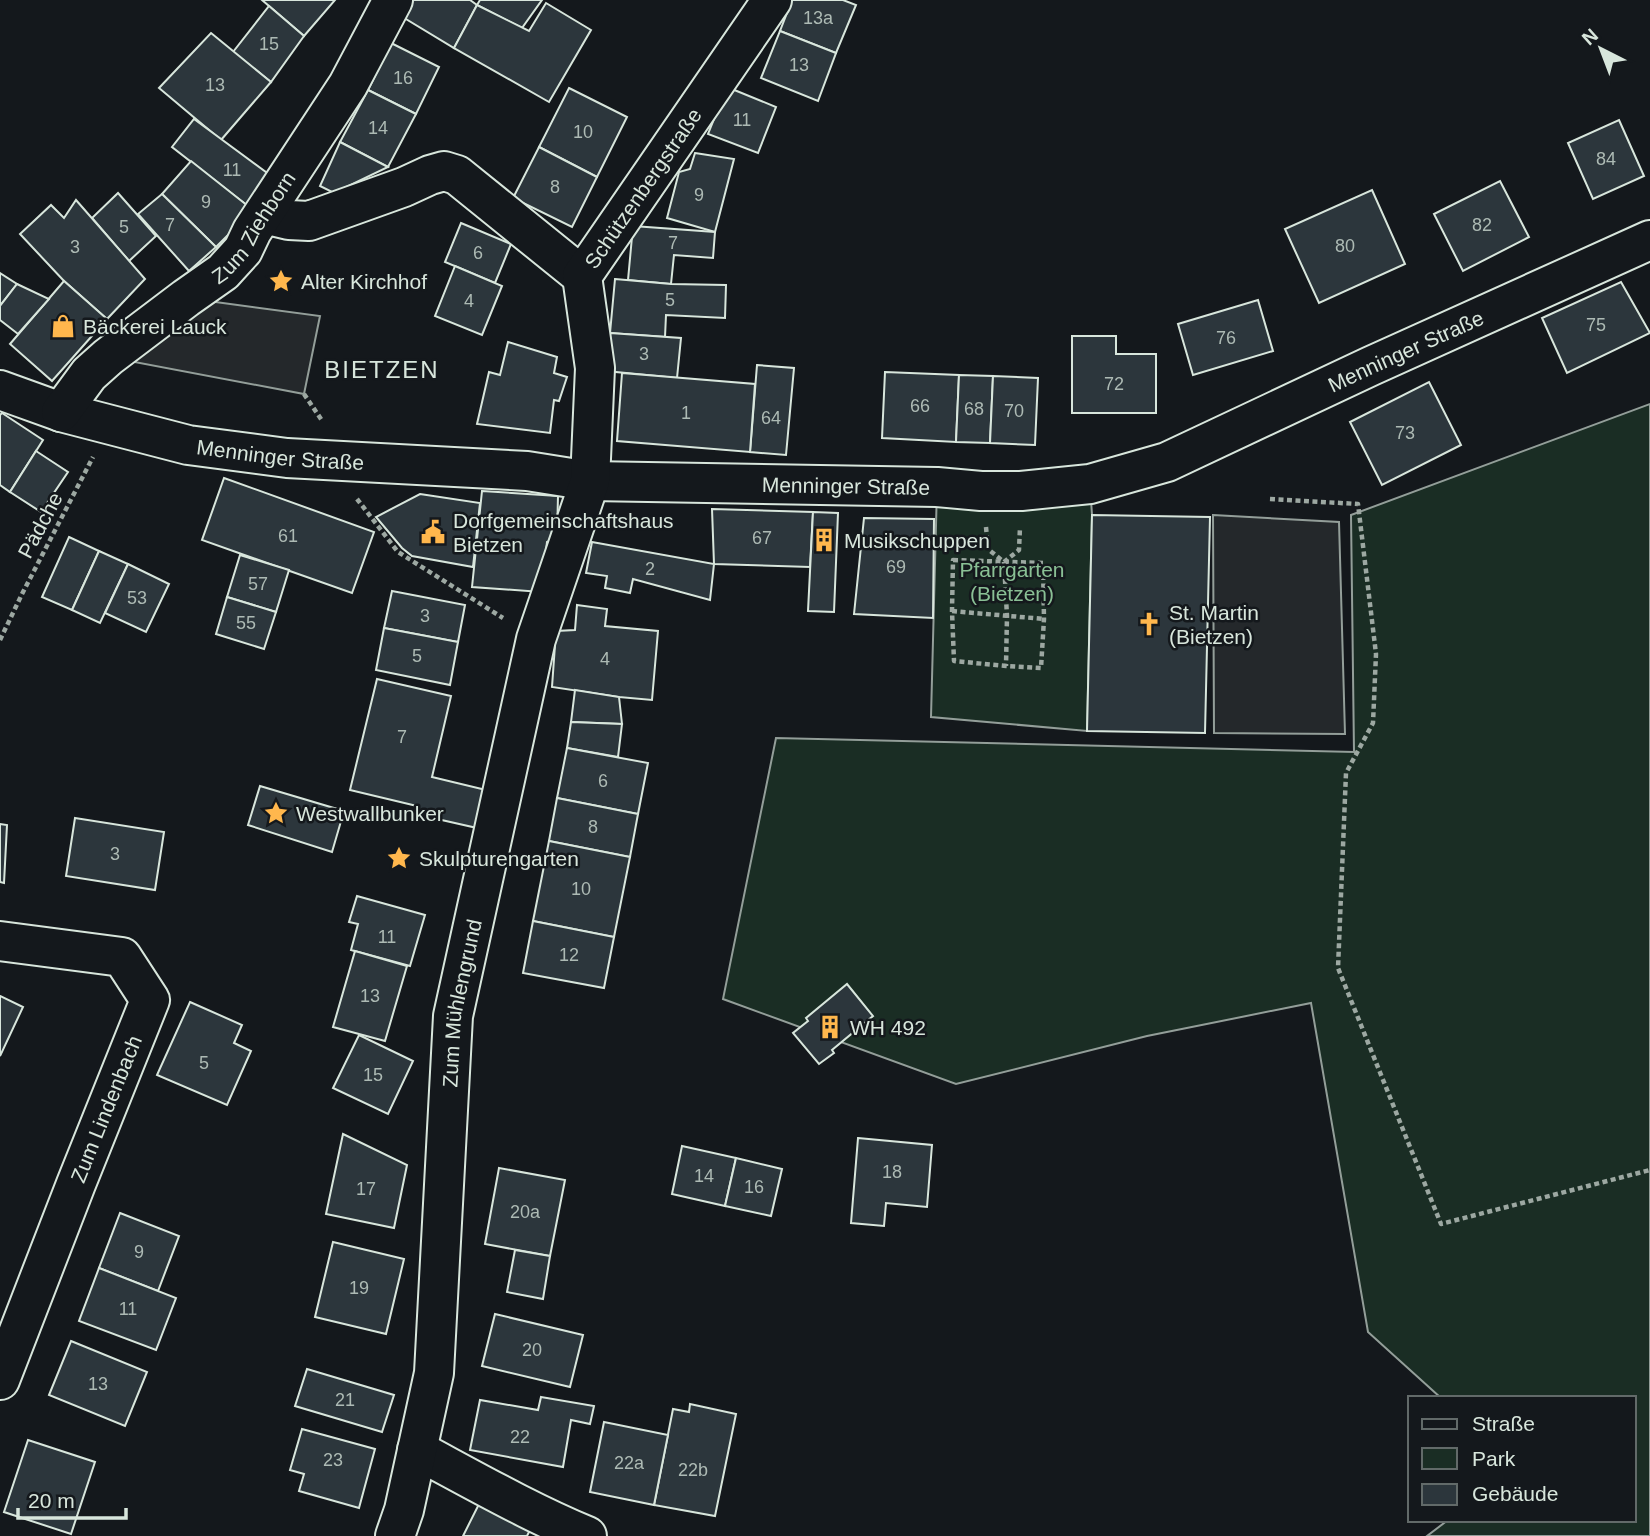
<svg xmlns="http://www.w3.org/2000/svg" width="1650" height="1536" viewBox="0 0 1650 1536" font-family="Helvetica,sans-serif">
<rect width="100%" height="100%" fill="#14181c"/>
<!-- green -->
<g fill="#1a2d24" stroke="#939e99" stroke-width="2">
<polygon points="1650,404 1650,1536 1427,1536 1448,1520 1634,1520 1634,1398 1441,1398 1368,1332 1311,1003 1147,1036 956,1084 723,999 776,738 1354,752 1351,515"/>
<polygon points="1090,484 1092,515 1087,731 931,717 937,487"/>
</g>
<!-- parking -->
<g fill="#24282b" stroke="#939e99" stroke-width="2">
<polygon points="186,298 320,316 304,394 108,357"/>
<polygon points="1213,515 1339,522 1345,734 1214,733"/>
</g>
<!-- building -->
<g fill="#2c363c" stroke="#d8e6dc" stroke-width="2">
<polygon points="262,0 335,0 304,36"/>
<polygon points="405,0 470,0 477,5 454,48 396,13"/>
<polygon points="480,0 542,0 522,28 477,5"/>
<polygon points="792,0 843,0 856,5 836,53 780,31"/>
<polygon points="546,3 591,30 549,102 454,48 477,5 529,31"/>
<polygon points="269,6 304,36 271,82 233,52"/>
<polygon points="780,31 836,53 818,101 761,78"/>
<polygon points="211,33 271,82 221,140 159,88"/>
<polygon points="391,43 439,67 416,114 368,90"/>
<polygon points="727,87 776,107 758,153 708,134"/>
<polygon points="569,88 627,117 597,177 539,147"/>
<polygon points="368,90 416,114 388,167 340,142"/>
<polygon points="194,119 274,178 253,210 172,147"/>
<polygon points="1619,120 1644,176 1593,199 1568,143"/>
<polygon points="340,142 388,167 334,193 320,186"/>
<polygon points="539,147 597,177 572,227 513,198"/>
<polygon points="695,153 734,159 715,232 667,218 679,172 690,169"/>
<polygon points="191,161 253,210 216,247 162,194"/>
<polygon points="1500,181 1529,237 1463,271 1434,214"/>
<polygon points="1372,190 1405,264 1319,303 1285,229"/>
<polygon points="118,193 156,236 129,261 92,218"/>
<polygon points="162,194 216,247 189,271 138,214"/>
<polygon points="76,200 145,279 107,319 64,281 20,234 51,205 64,218"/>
<polygon points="461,223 511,244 495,283 445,262"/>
<polygon points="633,226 715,232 713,258 674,255 671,284 628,280"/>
<polygon points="455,266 502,286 482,335 435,316"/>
<polygon points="0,273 17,284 0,306"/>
<polygon points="615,279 671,284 726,285 725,318 666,315 665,337 610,333"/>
<polygon points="64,281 107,319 52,381 10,344"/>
<polygon points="1621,282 1650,333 1567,373 1542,318"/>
<polygon points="17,284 49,299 18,334 0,320 0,306"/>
<polygon points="1258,300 1273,351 1193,375 1178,324"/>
<polygon points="610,333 681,338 677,378 606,371"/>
<polygon points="1072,336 1116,336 1116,354 1156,354 1156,413 1072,413"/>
<polygon points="508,342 557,357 554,373 567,377 559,401 554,400 550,433 477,424 489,372 500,375"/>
<polygon points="757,365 794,368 786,455 750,452"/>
<polygon points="885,372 959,375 956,442 882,438"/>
<polygon points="622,373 755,384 750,452 617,441"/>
<polygon points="959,375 993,376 990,443 956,442"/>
<polygon points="993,376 1038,378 1035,445 990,443"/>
<polygon points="1429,382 1461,445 1382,485 1350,422"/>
<polygon points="2,413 43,440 10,492 0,485 0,415"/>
<polygon points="36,451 68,472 41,512 10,492"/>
<polygon points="224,478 374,532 352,593 202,540"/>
<polygon points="482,491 558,496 557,538 547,542 541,592 472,587"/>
<polygon points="420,494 480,503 473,567 412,556 402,548 376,517"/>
<polygon points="712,509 813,512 810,567 714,564"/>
<polygon points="813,512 838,513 834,612 808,611"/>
<polygon points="1092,515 1210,517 1205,733 1087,731"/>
<polygon points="864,518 934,519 933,618 854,614"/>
<polygon points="69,537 99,551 72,610 42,597"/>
<polygon points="592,542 714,564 710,600 633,579 630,593 605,588 607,576 586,573"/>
<polygon points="99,551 128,564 100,623 72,610"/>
<polygon points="240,555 289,570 276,612 227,597"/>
<polygon points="128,564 169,584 146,632 105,613"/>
<polygon points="392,591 465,605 458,642 384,628"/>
<polygon points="227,597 276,612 264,649 216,634"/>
<polygon points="577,605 607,609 605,626 658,631 652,700 619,697 552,687 556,631 575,630"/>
<polygon points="384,628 458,642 450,685 376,670"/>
<polygon points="377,679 451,696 432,777 486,790 477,828 415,814 417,806 350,790"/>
<polygon points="575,690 619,697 622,724 571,722"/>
<polygon points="571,722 622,724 618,757 567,748"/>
<polygon points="567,748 648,763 638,814 557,798"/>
<polygon points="260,786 344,811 332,852 248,825"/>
<polygon points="557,798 638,814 630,857 549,841"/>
<polygon points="75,818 164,832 155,890 66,876"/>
<polygon points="0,824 7,825 4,883 0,882"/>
<polygon points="549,841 630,857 614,937 533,921"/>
<polygon points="357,896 425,915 410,966 351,950 358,924 349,922"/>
<polygon points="533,921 614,937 604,988 523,973"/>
<polygon points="355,951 407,966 385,1041 333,1027"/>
<polygon points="847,984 873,1016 832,1050 834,1053 819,1064 793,1033 808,1021 806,1018"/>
<polygon points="0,996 23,1007 0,1056"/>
<polygon points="190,1002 242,1025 234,1043 251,1051 227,1105 157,1075"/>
<polygon points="359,1035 413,1061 388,1114 333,1088"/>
<polygon points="343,1134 407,1165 394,1228 326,1214"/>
<polygon points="858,1138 932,1145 927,1207 886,1203 884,1226 851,1223"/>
<polygon points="682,1146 736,1158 725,1206 672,1194"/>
<polygon points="736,1158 782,1169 771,1216 725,1206"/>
<polygon points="499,1168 565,1180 550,1256 485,1244"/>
<polygon points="120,1213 179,1236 158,1291 99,1268"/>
<polygon points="333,1242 404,1259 386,1334 315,1317"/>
<polygon points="515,1250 550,1256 543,1299 507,1292"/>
<polygon points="99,1268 176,1298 156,1350 79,1321"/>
<polygon points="495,1314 583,1335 570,1387 482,1366"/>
<polygon points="71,1341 147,1372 125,1426 49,1395"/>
<polygon points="307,1369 394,1395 382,1432 295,1406"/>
<polygon points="541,1397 594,1406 590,1424 571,1420 563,1467 470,1450 480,1400 538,1410"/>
<polygon points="690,1404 736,1414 715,1516 654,1505 673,1409 689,1412"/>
<polygon points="604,1422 668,1435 654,1505 590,1492"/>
<polygon points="302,1429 375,1449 359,1508 299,1491 304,1474 290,1470"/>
<polygon points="28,1440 95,1462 71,1534 4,1512"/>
<polygon points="482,1498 533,1524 527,1536 463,1536"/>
</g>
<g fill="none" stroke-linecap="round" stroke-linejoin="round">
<!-- minor casing -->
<g stroke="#d8e6dc" stroke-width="42">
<g id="minor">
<polyline points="264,214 289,220 309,221 404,187 430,175 444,171 457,175 582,276"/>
<path id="s1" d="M0,390L61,412L188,445L287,458L527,471L590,481L937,487L981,491H1021L1090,484L1167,462L1371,366L1650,240"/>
<path id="s2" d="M61,412L89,374L108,357L186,298L223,272L243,250L252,231L348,85L393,0"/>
<polyline points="0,941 122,957 150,1000 76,1184 0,1380"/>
<path d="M417,1450C473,1480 529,1512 587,1536"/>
<path id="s3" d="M395,1536L404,1510L434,1373L453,1016L536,639L590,481L595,368L582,276L772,0"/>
</g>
</g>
<!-- path -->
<g stroke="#9da8a2" stroke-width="4.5" stroke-dasharray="5 3.5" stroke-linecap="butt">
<polyline points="304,394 323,422"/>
<polyline points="357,499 398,552 503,618"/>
<polyline points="1270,499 1358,504 1376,654 1373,723 1346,773 1338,968 1441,1224 1650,1170"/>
<polyline points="986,527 988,549 1004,562 1019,550 1020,527"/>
<polygon points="953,560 1043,563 1044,619 1041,668 1006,666 954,661 952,611"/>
<polyline points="1004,562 1007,616 1006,666"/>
<polyline points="952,611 1044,619"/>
<polyline points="0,640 22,594 93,457"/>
</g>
<!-- minor -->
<use href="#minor" stroke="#14181c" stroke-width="38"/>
</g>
<!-- icons -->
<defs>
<g id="sight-bare" transform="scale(1.89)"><path d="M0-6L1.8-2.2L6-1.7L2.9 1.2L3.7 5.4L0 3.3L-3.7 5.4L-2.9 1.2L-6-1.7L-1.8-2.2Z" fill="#ffb74d" stroke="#14181c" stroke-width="2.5" paint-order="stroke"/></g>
<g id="shop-bare" transform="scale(1.89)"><path d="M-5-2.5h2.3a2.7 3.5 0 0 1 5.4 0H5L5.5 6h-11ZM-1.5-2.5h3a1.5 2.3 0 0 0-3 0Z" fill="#ffb74d" stroke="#14181c" stroke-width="2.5" paint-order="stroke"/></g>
<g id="civic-bare" transform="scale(1.89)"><path d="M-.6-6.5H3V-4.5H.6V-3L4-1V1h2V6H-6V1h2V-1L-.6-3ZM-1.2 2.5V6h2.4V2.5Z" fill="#ffb74d" stroke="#14181c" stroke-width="2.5" paint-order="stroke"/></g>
<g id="building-bare" transform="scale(1.89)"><path d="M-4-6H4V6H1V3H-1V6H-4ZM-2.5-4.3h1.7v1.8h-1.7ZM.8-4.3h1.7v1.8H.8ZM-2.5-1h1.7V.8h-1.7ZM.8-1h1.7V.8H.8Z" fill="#ffb74d" stroke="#14181c" stroke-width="2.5" paint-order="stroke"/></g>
<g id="church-bare" transform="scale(1.89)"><path d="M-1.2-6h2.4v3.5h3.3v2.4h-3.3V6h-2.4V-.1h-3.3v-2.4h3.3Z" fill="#ffb74d" stroke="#14181c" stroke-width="2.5" paint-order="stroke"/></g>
</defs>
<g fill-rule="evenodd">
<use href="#sight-bare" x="281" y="281"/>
<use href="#shop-bare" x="63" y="326"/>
<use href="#civic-bare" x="433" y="532"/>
<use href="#building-bare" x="824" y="540"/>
<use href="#church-bare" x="1149" y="624"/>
<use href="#sight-bare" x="276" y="813"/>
<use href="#sight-bare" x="399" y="858"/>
<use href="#building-bare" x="830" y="1027"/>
</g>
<g text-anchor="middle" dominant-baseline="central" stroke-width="5" stroke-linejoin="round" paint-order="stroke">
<!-- number labels -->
<g font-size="18" fill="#adbab4">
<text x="818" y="18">13a</text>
<text x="269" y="44">15</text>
<text x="799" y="65">13</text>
<text x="403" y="78">16</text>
<text x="215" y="85">13</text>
<text x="742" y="120">11</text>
<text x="378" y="128">14</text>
<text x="583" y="132">10</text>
<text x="1606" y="159">84</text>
<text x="232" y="170">11</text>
<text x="555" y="187">8</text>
<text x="699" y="195">9</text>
<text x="206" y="202">9</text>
<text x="170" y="225">7</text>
<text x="1482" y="225">82</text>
<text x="124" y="227">5</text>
<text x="673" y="243">7</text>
<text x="1345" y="246">80</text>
<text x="75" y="247">3</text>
<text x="478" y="253">6</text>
<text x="670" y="300">5</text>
<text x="469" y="301">4</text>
<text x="1596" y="325">75</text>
<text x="1226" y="338">76</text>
<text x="644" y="354">3</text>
<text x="1114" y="384">72</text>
<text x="920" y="406">66</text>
<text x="974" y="409">68</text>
<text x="1014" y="411">70</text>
<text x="686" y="413">1</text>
<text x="771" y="418">64</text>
<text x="1405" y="433">73</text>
<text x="288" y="536">61</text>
<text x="762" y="538">67</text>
<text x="896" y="567">69</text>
<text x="650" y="569">2</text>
<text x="258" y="584">57</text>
<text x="137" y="598">53</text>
<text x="425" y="616">3</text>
<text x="246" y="623">55</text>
<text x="417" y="656">5</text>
<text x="605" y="659">4</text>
<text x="402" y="737">7</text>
<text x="603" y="781">6</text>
<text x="593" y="827">8</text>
<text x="115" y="854">3</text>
<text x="581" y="889">10</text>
<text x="387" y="937">11</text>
<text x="569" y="955">12</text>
<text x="370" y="996">13</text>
<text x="204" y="1063">5</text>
<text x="373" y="1075">15</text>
<text x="892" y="1172">18</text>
<text x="704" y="1176">14</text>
<text x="754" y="1187">16</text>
<text x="366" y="1189">17</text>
<text x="525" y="1212">20a</text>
<text x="139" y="1252">9</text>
<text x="359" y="1288">19</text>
<text x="128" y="1309">11</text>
<text x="532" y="1350">20</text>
<text x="98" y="1384">13</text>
<text x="345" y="1400">21</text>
<text x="520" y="1437">22</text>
<text x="333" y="1460">23</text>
<text x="629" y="1463">22a</text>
<text x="693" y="1470">22b</text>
</g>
<!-- street labels -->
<g font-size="21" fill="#d8e6dc" stroke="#14181c">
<text stroke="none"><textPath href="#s3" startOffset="1391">Schützenbergstraße</textPath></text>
<text stroke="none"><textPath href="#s2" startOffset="270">Zum Ziehborn</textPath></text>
<text stroke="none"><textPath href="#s1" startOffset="1444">Menninger Straße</textPath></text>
<text stroke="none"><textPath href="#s1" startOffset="289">Menninger Straße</textPath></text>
<text stroke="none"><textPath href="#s1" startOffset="856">Menninger Straße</textPath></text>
<text transform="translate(40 525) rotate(-62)">Pädche</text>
<text stroke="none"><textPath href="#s3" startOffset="539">Zum Mühlengrund</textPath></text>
<text transform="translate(106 1109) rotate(-68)">Zum Lindenbach</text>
</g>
<!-- poi labels -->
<g font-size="21" fill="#d8e6dc" stroke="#14181c" text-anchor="start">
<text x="301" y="281">Alter Kirchhof</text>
<text x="83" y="326">Bäckerei Lauck</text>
<text x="453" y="520">Dorfgemeinschaftshaus<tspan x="453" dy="24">Bietzen</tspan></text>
<text x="844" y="540">Musikschuppen</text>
<text x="1169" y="612">St. Martin<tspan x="1169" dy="24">(Bietzen)</tspan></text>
<text x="296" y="813">Westwallbunker</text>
<text x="419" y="858">Skulpturengarten</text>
<text x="850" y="1027">WH 492</text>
</g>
<!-- park labels -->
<g font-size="21" fill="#8ac095" stroke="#14181c">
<text x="1012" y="569">Pfarrgarten<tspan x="1012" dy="24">(Bietzen)</tspan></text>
</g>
<!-- quarter labels -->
<g font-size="24" letter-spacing="2" fill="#d8e6dc" stroke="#14181c">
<text x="382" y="369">BIETZEN</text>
</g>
</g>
<!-- legend -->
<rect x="1408" y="1396" width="228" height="126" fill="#14181c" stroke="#626a69" stroke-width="2"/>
<rect x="1422" y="1419" width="35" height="10" fill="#14181c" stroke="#626a69" stroke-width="2"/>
<text x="1472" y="1431" font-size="21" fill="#d8e6dc">Straße</text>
<rect x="1422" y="1448" width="35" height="21" fill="#1a2d24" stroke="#626a69" stroke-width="2"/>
<text x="1472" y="1466" font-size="21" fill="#d8e6dc">Park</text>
<rect x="1422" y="1484" width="35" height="21" fill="#2c363c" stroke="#626a69" stroke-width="2"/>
<text x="1472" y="1501" font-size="21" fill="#d8e6dc">Gebäude</text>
<!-- north arrow -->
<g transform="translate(1601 49) rotate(318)" stroke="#14181c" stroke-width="5" paint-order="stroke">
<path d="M0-5L12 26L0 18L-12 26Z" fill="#d8e6dc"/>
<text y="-10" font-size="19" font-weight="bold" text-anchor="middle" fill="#d8e6dc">N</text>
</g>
<!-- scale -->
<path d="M18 1508v10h108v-10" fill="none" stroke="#d8e6dc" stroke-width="3.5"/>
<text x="28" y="1508" font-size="21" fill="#d8e6dc" stroke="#14181c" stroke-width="5" paint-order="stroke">20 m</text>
</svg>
